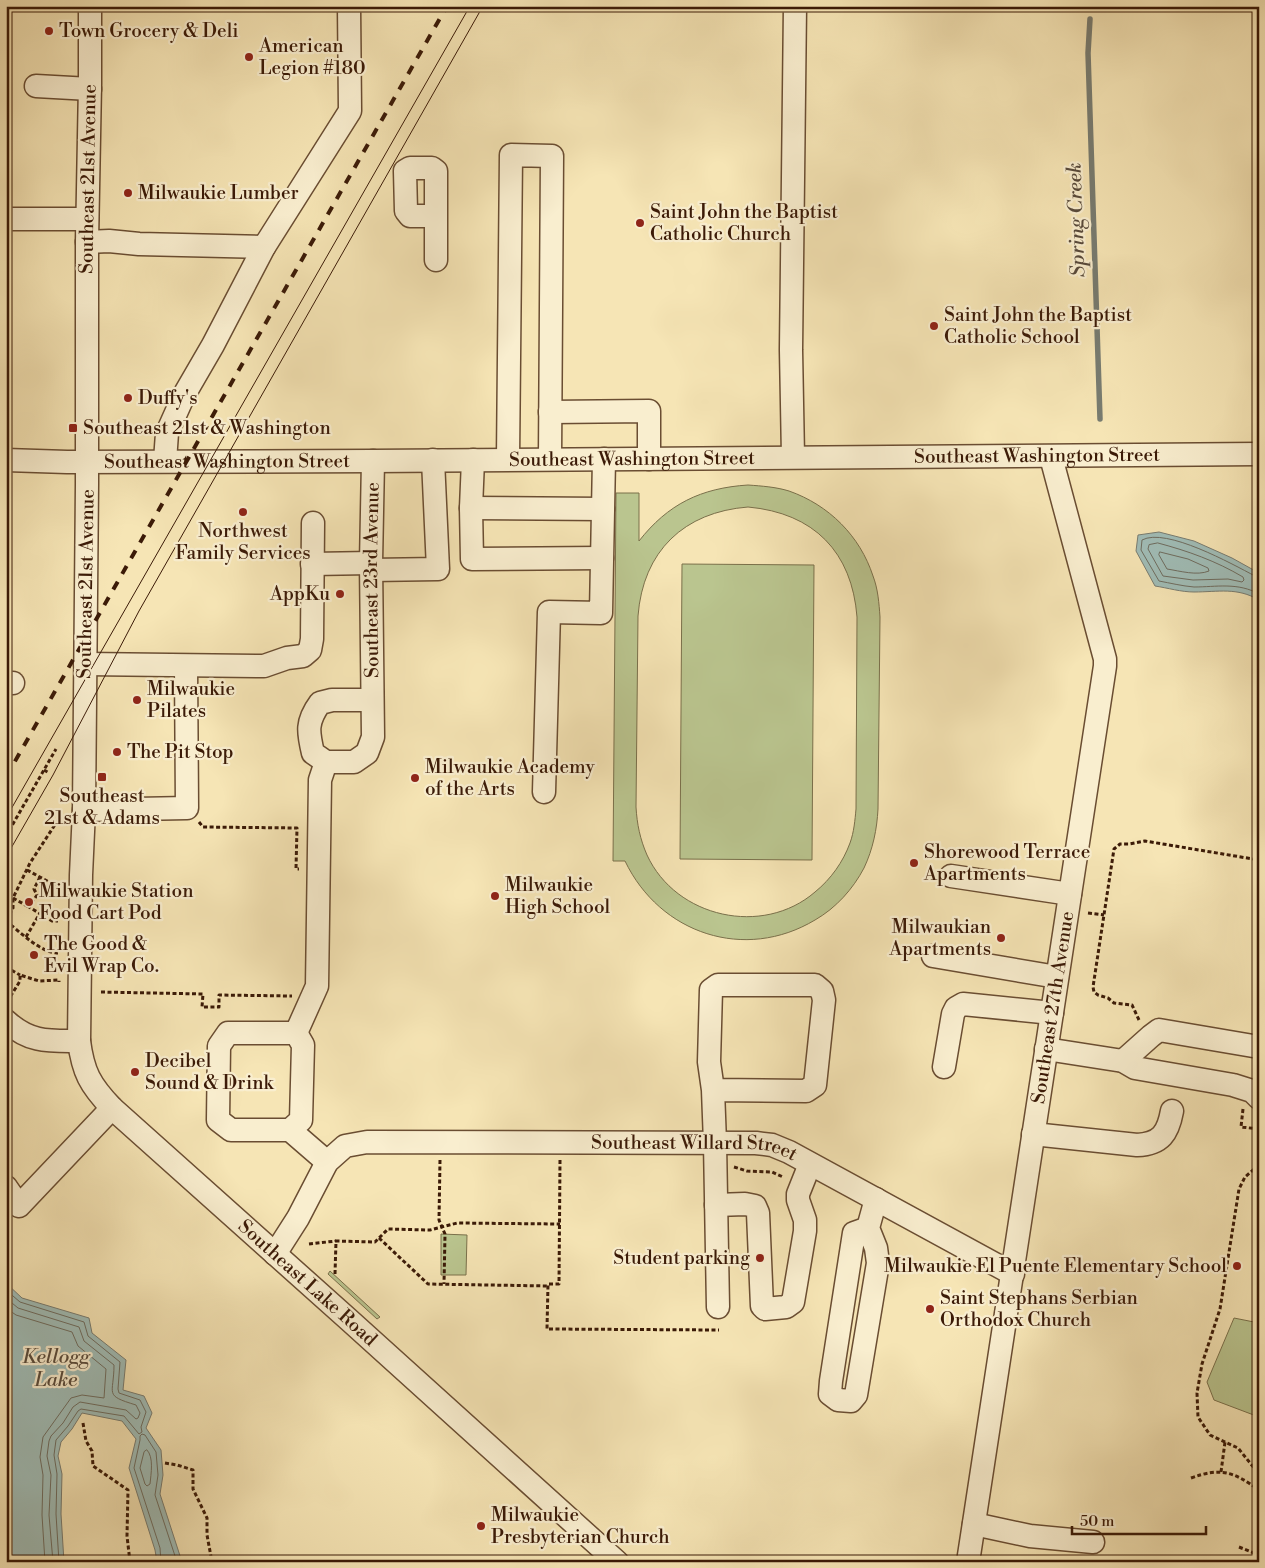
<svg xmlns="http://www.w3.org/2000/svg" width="1265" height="1568" viewBox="0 0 1265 1568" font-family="'Libre Bodoni',serif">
<rect width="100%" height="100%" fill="#f6e5b5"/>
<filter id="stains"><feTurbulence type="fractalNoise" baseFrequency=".004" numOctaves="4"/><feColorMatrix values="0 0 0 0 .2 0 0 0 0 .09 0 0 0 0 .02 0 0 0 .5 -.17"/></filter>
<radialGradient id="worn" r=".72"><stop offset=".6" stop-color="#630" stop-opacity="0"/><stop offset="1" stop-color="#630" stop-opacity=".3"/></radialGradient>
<!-- green -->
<g fill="#bac58f" stroke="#7a704b" fill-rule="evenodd">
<path d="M748,485C762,486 776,487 789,491C829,505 860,536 873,576C878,589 879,603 880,617L878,809C877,829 873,849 864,868C853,889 836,908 815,920C745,962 660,934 625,861H613L616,493H639V541C668,504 701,488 748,485ZM748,507C814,513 852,552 857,617L856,809C855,820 854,832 850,843C843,862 831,879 815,892C763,937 676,918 647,855C640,839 637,824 636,807L638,616C643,551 684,512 748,507Z"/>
<polygon points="682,564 814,565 812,860 680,859"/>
<polygon points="441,1234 467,1235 466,1275 441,1275"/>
<polygon points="330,1271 380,1317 377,1319 328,1274"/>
<polygon points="1234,1318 1259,1323 1259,1417 1214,1400 1207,1382"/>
</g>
<!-- water -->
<g fill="#a0bdb7" stroke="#787c71">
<path d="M1159,532L1194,541L1232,558L1259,573V600C1237,587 1218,592 1194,592C1181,592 1168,588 1155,586L1136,551L1138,535Z"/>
<polygon points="6,1283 22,1298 89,1318 92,1333 126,1360 123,1390 144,1396 152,1413 146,1428 161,1450 163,1475 160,1494 182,1562 157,1562 155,1550 129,1468 136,1439 122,1421 82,1413 72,1429 61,1442 58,1456 62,1474 61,1514 64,1562 6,1562"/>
</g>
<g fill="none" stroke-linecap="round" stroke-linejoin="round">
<!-- shore -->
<g stroke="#6e6c5f" stroke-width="1">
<path d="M1158,543C1188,551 1216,561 1243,577L1244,580L1242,582L1228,579L1193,580L1163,576L1148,549L1149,545Z"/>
<path d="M1160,552L1188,559L1208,568L1209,571C1197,576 1180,571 1167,569L1159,555Z"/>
<path d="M1259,577L1255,576C1232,564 1166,527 1142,540L1141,550L1159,581C1170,583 1182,586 1194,587C1216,587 1238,582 1259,594"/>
<polyline points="6,1290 20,1302 84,1322 88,1336 120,1362 118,1389 119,1393 140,1400 146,1412 141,1427 142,1432 139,1434 124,1416 81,1409 78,1411 68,1426 56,1440 54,1455 57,1474 56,1514 59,1562"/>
<path d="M6,1298L18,1308L79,1327L84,1341L114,1365C114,1395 103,1395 136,1405L140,1413L138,1418L136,1419L126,1410L80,1402L73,1407L63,1423L51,1436L49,1441L47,1456L51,1475L49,1515L53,1562"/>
<polyline points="6,1308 16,1315 72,1332 78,1346 106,1369 104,1398 82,1395 71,1398 43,1437 40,1457 43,1475 42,1515 45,1562"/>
<path d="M147,1450C154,1457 151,1474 150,1484L147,1486L145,1484L140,1468L144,1452Z"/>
<polyline points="161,1562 160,1548 134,1468 140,1440 140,1436 142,1434 145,1435 156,1452 158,1475 155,1495 177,1562"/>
</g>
<!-- stream -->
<polyline stroke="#787c71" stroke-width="5.5" points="1090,19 1088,53 1100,419"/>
<!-- minor casing -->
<g stroke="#6a4d32" stroke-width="25">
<g id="minor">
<path id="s1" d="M90,6V84L87,242V484L84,810L81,875L79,1041C83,1072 90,1085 112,1108L348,1319L617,1562"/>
<polyline points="36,86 90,89"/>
<polyline points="436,216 436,171 432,168 410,168 405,171 406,211 410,216 436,216 436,260"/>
<polyline points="6,219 87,219"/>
<polyline points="87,242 109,241 139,244 264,247"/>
<polyline points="550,412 649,411 649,459"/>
<polyline points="793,457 791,350 795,6"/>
<polyline points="508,459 511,155 552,156 550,459"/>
<path id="s2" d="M6,460L67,462L373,461L1259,454"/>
<polyline points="473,460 471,508 472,559 602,558"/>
<polyline points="165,461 167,433 184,395 213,345 264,247 350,111 349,6"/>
<polyline points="471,508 603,509"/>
<polyline points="312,564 371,563"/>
<polyline points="371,570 438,569 433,460"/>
<polyline points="85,664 264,666 287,658 303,656 310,650 312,639 313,523"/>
<polyline points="6,683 13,683"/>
<path id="s3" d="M372,700H332L320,703C306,722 308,732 313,753L326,762H354L367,753L373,737L371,563L373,461"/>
<polyline points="544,792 549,612 601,613 604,459"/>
<polyline points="84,810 187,808 186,666"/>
<polyline points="951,876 1070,894"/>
<polyline points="933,956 1057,977"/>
<path d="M6,1021C30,1043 49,1041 79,1041"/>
<polyline points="296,1033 317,986 320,780 326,762"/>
<polyline points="1046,1049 1123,1061 1135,1068 1233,1085 1252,1091 1259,1098"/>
<polyline points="1123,1061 1151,1036 1159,1030 1259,1047"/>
<polyline points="944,1067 953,1014 956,1008 963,1004 1052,1013"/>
<polyline points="713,1090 806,1091 815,1085 824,1000 822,991 815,985 718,985 711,990 709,1062 713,1090 715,1143 718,1307"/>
<polyline points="290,1130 301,1120 303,1045 296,1033 228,1033 219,1046 218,1120 231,1130 290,1130 327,1162"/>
<path d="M1033,1134L1137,1145C1161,1144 1168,1133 1172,1111"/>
<polyline points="6,1187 19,1206 112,1108"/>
<polyline points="716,1205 745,1204 755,1206 758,1213 762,1306 765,1309 786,1307 793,1302 805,1231 805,1220 798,1200 798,1194 810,1164"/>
<polyline points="868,1228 854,1233 831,1381 830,1394 838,1400 851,1401 856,1395 878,1263 876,1248 868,1228 876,1199"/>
<path id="s4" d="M275,1254L298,1218L327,1162L345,1146L367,1142L756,1143L772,1145L789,1152L1013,1274"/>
<polyline points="974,1524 1030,1536 1093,1542"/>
<path id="s5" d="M968,1562L1105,666V659L1051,457"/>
</g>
</g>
<!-- path -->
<g stroke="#3b1a07" stroke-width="3" stroke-dasharray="4 2.5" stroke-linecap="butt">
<polyline points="44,770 49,773"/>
<polyline points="199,822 203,827 297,828 296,869 299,869"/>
<polyline points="6,836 56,749"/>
<polyline points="27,870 58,887"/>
<polyline points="40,877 34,889 37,895 29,907 52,921 58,921"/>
<polyline points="13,898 29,907"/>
<polyline points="1088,913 1104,915"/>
<polyline points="6,920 13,908 13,898 30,863 60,817"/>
<path d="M6,921C20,932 41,953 58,953"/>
<polyline points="26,937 40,913"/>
<polyline points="6,967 20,975"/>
<polyline points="101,992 203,994 202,1007 219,1007 219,995 292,996"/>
<polyline points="7,1002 20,981 20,975 39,981 59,980 59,982"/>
<polyline points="1139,1020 1132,1005 1114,1003 1108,998 1098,995 1094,992 1093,987 1114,849 1120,844 1129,844 1145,841 1259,860"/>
<polyline points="1243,1109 1241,1127 1259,1129"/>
<polyline points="440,1160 439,1220 445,1234 444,1284"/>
<polyline points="560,1160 559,1284 548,1284 547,1329 719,1330"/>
<polyline points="1259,1165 1245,1177 1239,1189 1220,1309 1202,1364 1197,1393 1198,1417 1210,1435 1238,1448 1259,1474"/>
<polyline points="734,1167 747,1171 772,1172 783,1177"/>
<polyline points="379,1238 428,1284 548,1286"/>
<polyline points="309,1244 336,1241"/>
<polyline points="335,1274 336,1241 375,1242 388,1229 430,1230 457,1223 560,1224"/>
<polyline points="83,1423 86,1441 92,1451 93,1466 128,1490 127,1536 130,1562"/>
<polyline points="165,1463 177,1465 193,1470 193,1489 207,1518 207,1535 212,1562"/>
<polyline points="1221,1472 1225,1442"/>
<path d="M1191,1478C1221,1467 1234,1472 1259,1490"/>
<polyline points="1239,1547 1259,1555"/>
</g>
<!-- minor -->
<use href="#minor" stroke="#f9eecf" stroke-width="22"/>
<!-- tram -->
<g stroke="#3b1a07" stroke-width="1">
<polyline points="6,818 470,6"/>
<polyline points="6,857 53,775 139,611 483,6"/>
</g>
<!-- rail -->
<polyline stroke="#3b1a07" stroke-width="4" stroke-dasharray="9 9" stroke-linecap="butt" points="6,777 447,6"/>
</g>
<!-- markers -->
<g fill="#8f2418" stroke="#f9eecf" stroke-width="2">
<circle cx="49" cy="31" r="5"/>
<circle cx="249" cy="57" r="5"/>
<circle cx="128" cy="193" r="5"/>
<circle cx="640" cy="223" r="5"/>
<circle cx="934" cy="326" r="5"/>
<circle cx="128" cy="398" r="5"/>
<rect x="68" y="423" width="10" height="10" rx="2.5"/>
<circle cx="243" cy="512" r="5"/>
<circle cx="340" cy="594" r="5"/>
<circle cx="137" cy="700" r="5"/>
<circle cx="117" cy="752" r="5"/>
<rect x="97" y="772" width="10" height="10" rx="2.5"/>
<circle cx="415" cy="778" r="5"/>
<circle cx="914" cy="863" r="5"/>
<circle cx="495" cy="896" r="5"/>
<circle cx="29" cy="902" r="5"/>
<circle cx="1001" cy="938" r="5"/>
<circle cx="34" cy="955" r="5"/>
<circle cx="135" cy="1072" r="5"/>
<circle cx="760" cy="1258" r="5"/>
<circle cx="1237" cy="1266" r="5"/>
<circle cx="930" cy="1309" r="5"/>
<circle cx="481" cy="1526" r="5"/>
</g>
<g text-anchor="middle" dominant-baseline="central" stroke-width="4.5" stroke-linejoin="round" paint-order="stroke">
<!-- poi labels -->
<g font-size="19" fill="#3b1a07" stroke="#f9eecf" text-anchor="start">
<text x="59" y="31">Town Grocery &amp; Deli</text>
<text x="259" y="46">American<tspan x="259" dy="22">Legion #180</tspan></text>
<text x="138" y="193">Milwaukie Lumber</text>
<text x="650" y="212">Saint John the Baptist<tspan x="650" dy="22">Catholic Church</tspan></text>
<text x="944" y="315">Saint John the Baptist<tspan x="944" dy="22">Catholic School</tspan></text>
<text x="138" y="398">Duffy's</text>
<text x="83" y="428">Southeast 21st &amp; Washington</text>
<text x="243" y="531" text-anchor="middle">Northwest<tspan x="243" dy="22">Family Services</tspan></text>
<text x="330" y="594" text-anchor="end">AppKu</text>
<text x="147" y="689">Milwaukie<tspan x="147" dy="22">Pilates</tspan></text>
<text x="127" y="752">The Pit Stop</text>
<text x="425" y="767">Milwaukie Academy<tspan x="425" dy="22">of the Arts</tspan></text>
<text x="102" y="796" text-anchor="middle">Southeast<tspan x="102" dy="22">21st &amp; Adams</tspan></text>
<text x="924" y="852">Shorewood Terrace<tspan x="924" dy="22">Apartments</tspan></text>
<text x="505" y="885">Milwaukie<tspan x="505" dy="22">High School</tspan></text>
<text x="39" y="891">Milwaukie Station<tspan x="39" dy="22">Food Cart Pod</tspan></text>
<text x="991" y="927" text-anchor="end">Milwaukian<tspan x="991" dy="22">Apartments</tspan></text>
<text x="44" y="944">The Good &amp;<tspan x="44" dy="22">Evil Wrap Co.</tspan></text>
<text x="145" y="1061">Decibel<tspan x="145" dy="22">Sound &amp; Drink</tspan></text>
<text x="750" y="1258" text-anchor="end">Student parking</text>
<text x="1227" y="1266" text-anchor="end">Milwaukie El Puente Elementary School</text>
<text x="940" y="1298">Saint Stephans Serbian<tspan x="940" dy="22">Orthodox Church</tspan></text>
<text x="491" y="1515">Milwaukie<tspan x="491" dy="22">Presbyterian Church</tspan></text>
</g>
<!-- street labels -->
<g font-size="19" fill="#3b1a07" stroke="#f9eecf">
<text transform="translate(88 179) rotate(-89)">Southeast 21st Avenue</text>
<text stroke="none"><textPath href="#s2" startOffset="1031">Southeast Washington Street</textPath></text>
<text stroke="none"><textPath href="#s2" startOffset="626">Southeast Washington Street</textPath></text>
<text stroke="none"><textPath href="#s2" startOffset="221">Southeast Washington Street</textPath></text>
<text stroke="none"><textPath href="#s3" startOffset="339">Southeast 23rd Avenue</textPath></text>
<text transform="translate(86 584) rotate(-89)">Southeast 21st Avenue</text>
<text stroke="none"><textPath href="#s5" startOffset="561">Southeast 27th Avenue</textPath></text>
<text stroke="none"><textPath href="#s4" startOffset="480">Southeast Willard Street</textPath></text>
<text stroke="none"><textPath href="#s1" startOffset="1374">Southeast Lake Road</textPath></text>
</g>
<!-- water labels -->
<g font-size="20" font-style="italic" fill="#594b3c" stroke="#f9eecf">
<text transform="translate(1077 220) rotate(-92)">Spring Creek</text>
<text x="56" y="1357">Kellogg<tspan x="56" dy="23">Lake</tspan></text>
</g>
</g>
<!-- margin -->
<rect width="1265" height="1568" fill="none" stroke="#f6e5b5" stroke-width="25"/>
<rect x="8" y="8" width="1250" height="1553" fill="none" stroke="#3b1a07" stroke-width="2.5"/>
<rect x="12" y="12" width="1240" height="1543" fill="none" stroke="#3b1a07"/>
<!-- scale -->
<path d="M1072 1526v8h134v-8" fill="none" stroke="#3b1a07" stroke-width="2.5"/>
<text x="1080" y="1526" font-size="15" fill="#3b1a07" stroke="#f9eecf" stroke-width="4" paint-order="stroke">50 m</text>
<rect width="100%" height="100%" filter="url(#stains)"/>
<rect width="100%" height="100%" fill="url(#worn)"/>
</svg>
